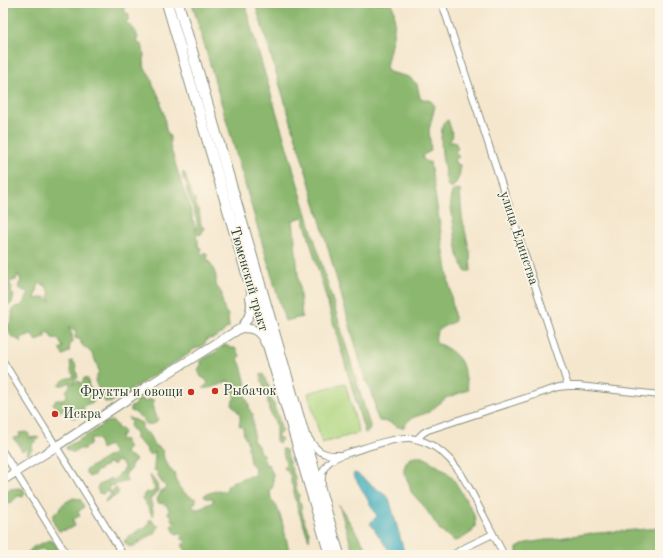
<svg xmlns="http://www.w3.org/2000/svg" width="663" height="558" viewBox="0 0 663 558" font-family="'Old Standard TT',serif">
<rect width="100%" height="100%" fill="#fcf5e5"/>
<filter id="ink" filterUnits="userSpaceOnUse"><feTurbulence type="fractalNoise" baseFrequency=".025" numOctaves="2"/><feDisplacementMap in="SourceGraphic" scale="8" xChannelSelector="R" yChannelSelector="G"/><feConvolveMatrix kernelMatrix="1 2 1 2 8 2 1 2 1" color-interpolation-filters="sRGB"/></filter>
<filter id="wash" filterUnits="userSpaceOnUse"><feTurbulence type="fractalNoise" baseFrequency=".012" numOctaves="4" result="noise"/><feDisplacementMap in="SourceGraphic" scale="16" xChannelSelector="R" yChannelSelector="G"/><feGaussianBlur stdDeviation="0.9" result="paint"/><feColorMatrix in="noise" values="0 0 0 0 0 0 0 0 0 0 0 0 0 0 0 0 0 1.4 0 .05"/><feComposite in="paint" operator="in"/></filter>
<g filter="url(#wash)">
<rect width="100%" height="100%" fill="#f5e7ce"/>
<!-- green -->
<polygon fill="#afd680" stroke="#678a5a" points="345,383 359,433 322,443 308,393"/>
<!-- forest -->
<g fill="#8bb76e" stroke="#557a51" fill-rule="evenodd">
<path d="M3,3H121L120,4L124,7V12L129,14V19L126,23C133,27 136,30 138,38L136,42L142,45C145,53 143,61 145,69L147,71L151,77L153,85L155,88L161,101V107L164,114L166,130L170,137V146L184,192L188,201L196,231C198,223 197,220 194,212C193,209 193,205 191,202C189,196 185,191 187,184L183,179V172L185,174L192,196L195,199L196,206L199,209L201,225L204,228L202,233L200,235L197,234L196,237L198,240V246L201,248V253L203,255L205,252L207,254V258L213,268L216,276V285L222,294V300L225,311L228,315L229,328H227C222,334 215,339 207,339C204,346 201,348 194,349C186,357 177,361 168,366C149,378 130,391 110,403L105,402L102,397L95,381L99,371C97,366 96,361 93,356C91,351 85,348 81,344V340L75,338L76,332L75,330L68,327L72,334L73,342L70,345L69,352L63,355L59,349L63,347L58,339L52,338L49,333L45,332V338L36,341L31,334L21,338L22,342L11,336L7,326C12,321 13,317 12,311L15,307L21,306L29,294L18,287L21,280L18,274L16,280L9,282L12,288L11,292L14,296L12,303L6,306L3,304ZM39,283L43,285H45L50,293L49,298L51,302L46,297L35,299Z"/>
<polygon points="192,3 245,3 251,27 370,426 369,431 365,433 303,217 293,220 302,317 285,321"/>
<path d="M255,3H392C399,22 390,47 386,67L389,72L409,77L417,84L420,98L431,101L435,106L429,130L431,151L425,154L422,157L426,162H430L455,321C443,328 434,327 436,343C445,346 456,353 461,362C464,367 467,384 468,390L446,398L429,412L412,418L408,421L403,428L398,427L389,422L379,421L375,412V403L364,375L310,185Z"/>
<path d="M448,120L451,129L453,136L449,142H455L458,148L455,152L459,157L455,159V163L460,165C461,176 458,180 452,188L449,187L447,184C444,164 438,143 443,123Z"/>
<polygon points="457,189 460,190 462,217 470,252 471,271 465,271 458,255 450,200 452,192"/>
<path d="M226,345L231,348H235L240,355L238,359L241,365L247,388L245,395L249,405L250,411L253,414C252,423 255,432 253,440L258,446L260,453L263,454L264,460L266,465L268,464L273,474V487L270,490L271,499L277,507L282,521L290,555H190L188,554L182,545L186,541L182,539L181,533L176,534L171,526L176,521L171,520L172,515L168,514L169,509L165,504L158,503L157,499L160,494L161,490H165L166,487C161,482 158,478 157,471L154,470C154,464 155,458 155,451L151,455L147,453V449L136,439V432L132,430L130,425L131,422L128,418L135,420L142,423V430L149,434L154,445L160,448L163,451L164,459L168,465L170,470L174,472C177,487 181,493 196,499V502L192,506L196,509C202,509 207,504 213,502V498H206L204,495L218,490L222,491H226L228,485L231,484L233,481H238C242,477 248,476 254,476L255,468L250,463L247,441L244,436L243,428L239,425C242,416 239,412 232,405L233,400L235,397C230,392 232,387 228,381C220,385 212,389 203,388L208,383L205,379L201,377L198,370L202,363L200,362L203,359L216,352L222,346Z"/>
<path d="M70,361H73C78,365 75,371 78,377L73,384L79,381L82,384L84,378L88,379L89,387L94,391V399L93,403L87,404L83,407L85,411C81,417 77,419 70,417L71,411L67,409V404L64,409L59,412L53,403L56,400H63L67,395L66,391L70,386V382L64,385H59C63,379 68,378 74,377L71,370Z"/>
<polygon points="263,374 272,393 271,400 274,404 275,410 278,415 279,421 282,431 279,433 277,436 282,439 279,443 276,441 276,424 269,410 267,395 268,393 265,391 260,375"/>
<path d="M143,399L144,402L150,399L154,400C152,408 153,413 158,419L156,423L147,425C144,418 140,419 136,413L131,411L130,407L134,406L137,400Z"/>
<path d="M113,421L117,425V428L123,430L124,433L121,435L120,441L124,439L129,448L125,452L129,457H133L136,460L132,463L130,470L127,472L125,477L128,481C121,482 116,485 109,486V490L112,492L115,487L118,490V494L105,503L106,499L112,494L108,492L106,490L103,494L99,493L97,488L99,485C104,483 106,480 111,478L113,481C115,478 119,476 120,473H122L123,470L125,469L122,463L116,461L115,464L111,465L109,462L106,466L102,467L100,470L97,471L94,475L89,477L86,473V470L114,453L109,445L101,449L99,440L95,438H91L90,444L84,449H79L74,453L67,450L66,447L91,433L106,422Z"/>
<polygon points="26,432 29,434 29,438 36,437 39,438 32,444 32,449 28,454 27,453 26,448 22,451 19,446 19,442 16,442 13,438 20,437 19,433"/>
<path d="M282,449L286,450L290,465L295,477L296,488L299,495L298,500L301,503C301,509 302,514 304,520C306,527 311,532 309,540L297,507V503L294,497V489L291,483V477L288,472L284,468L286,463Z"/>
<path d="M413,457H422L427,459L448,473L454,480L473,512L475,519V527L472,532L461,539L455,541C449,538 445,533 440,530L423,505L411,492L409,483L404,474V468L406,463L410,458Z"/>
<polygon points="150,475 157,484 158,490 152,498 150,498 154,515 152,515 143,498 144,494 146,492 149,493 152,492 155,489 153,485"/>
<polygon points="18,488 23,489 25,492 23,497 18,496 12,502 3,506 3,491 6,493 10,489"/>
<path d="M73,498L80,499L84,507L78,512L80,516L73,519L75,526L66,530L59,531C54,524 50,519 56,511L58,512L63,504Z"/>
<polygon points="339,505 370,555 354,555"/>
<path d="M149,520H152L155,525L159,526L156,532L132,547L128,546L124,541C131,534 139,530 148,526Z"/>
<polygon points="660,528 660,555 517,555 517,548 526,543 585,534"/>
<path d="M50,540L54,542L62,555H44L47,553L44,549C36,549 31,555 23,555L27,553L33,547Z"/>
</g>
<!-- water -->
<polygon fill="#3fadbd" stroke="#2f7578" points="356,473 389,498 405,555 392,555 370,523 377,516 353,474"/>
</g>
<g filter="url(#ink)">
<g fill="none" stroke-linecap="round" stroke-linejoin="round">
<!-- minor casing -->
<g stroke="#8a9281" stroke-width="8">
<g id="minor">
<polyline points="442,3 568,386"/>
<path d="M3,361C43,426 84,490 123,555"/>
<path d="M308,437C316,451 323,456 339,455"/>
<polyline points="417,439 423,433 428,430 559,387 568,386 579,386 660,395"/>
<polyline points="3,452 67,555"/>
<path d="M322,484C320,465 331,458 348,453C365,448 394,437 410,438C416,439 420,440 425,442C454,454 467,483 480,509C488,524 496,540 504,555"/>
<polyline points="453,555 462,549 493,534"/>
</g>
</g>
<!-- tertiary casing -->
<g stroke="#8a9281" stroke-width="10">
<g id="tertiary">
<path d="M241,328C254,328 260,331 265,343"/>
<path d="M3,480L57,446L146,387L241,328C249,319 253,309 250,297"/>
</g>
</g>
<!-- primary casing -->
<g stroke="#8a9281" stroke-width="12">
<g id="primary">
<polyline points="167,3 330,555"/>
<polyline points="178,3 339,555"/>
</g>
</g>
<!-- minor -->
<use href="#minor" stroke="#fff" stroke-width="6"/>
<!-- tertiary -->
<use href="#tertiary" stroke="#fff" stroke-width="8"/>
<!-- primary -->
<use href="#primary" stroke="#fff" stroke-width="10"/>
</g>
</g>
<!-- markers -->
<g fill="#c8321e" stroke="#fcf5e5" stroke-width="1.5">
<circle cx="215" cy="391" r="4"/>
<circle cx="191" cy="392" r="4"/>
<circle cx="55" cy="414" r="4"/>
</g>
<g text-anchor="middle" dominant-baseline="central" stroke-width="3.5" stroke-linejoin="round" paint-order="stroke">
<!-- street labels -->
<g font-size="14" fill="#1f3d34" stroke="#fcf5e5">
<text transform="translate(519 238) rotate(72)">улица Единства</text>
<text transform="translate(249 279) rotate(74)">Тюменский тракт</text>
</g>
<!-- poi labels -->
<g font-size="14" fill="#1f3d34" stroke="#fcf5e5" text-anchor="start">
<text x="223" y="391">Рыбачок</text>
<text x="183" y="392" text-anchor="end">Фрукты и овощи</text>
<text x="63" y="414">Искра</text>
</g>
</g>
<!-- margin -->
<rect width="663" height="558" fill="none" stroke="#fcf5e5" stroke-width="16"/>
</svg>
